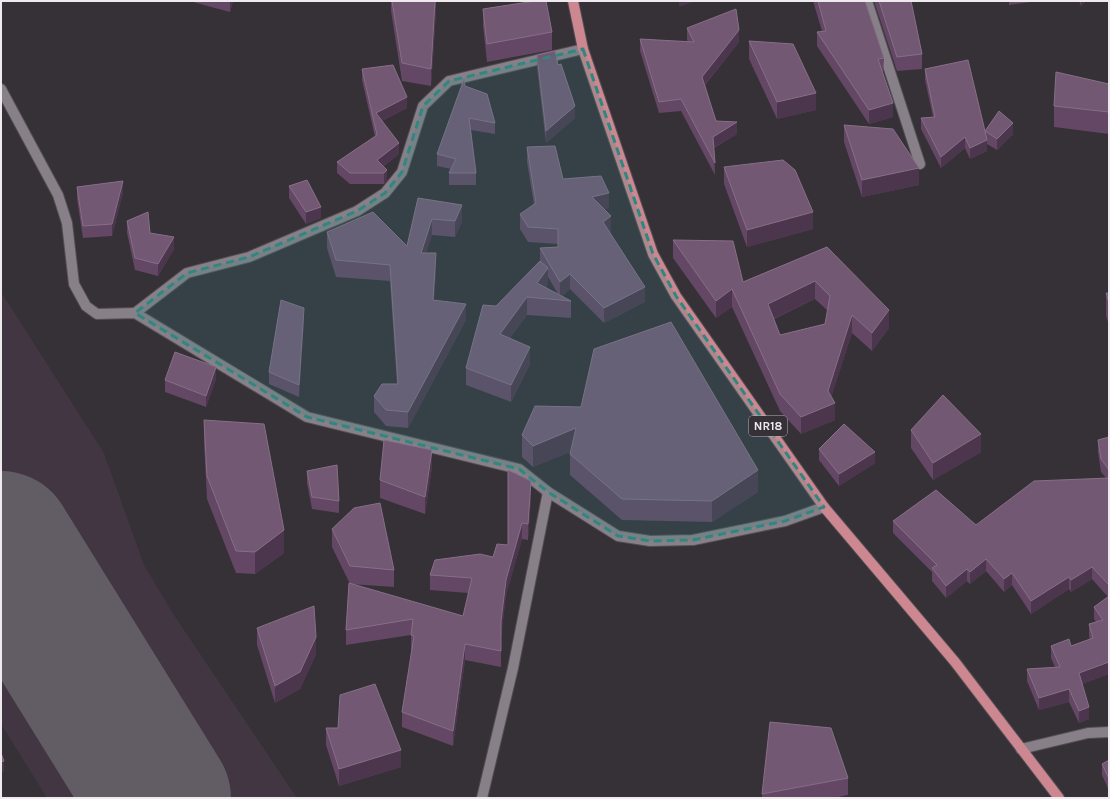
<svg xmlns="http://www.w3.org/2000/svg" width="1110" height="799" viewBox="0 0 1110 799" font-family="Karla,sans-serif">
<rect width="100%" height="100%" fill="#363037"/>
<!-- built -->
<polygon fill="#413642" points="1,292 104,453 144,565 174,615 297,798 47,798 1,724"/>
<g fill="none" stroke-linecap="round" stroke-linejoin="round">
<!-- runway -->
<polyline stroke="#625d64" stroke-width="144" points="1,543 159,798"/>
<!-- minor casing -->
<g stroke="#544f54" stroke-width="12">
<g id="minor">
<polyline points="867,1 920,164"/>
<polyline points="1,89 58,195 67,223 74,284 86,306 97,314 135,313 307,417 519,469 548,492 618,536 650,541 693,540 785,521 824,507"/>
<polyline points="135,313 187,273 249,257 357,211 385,193 402,172 423,106 449,81 583,49"/>
<polyline points="1021,749 1088,733 1109,732"/>
<polyline points="482,798 513,668 548,492"/>
</g>
</g>
<!-- major casing -->
<g stroke="#544f54" stroke-width="12">
<polyline id="major" points="573,1 583,49 653,254 676,296 824,507 955,662 1059,798"/>
</g>
<!-- minor -->
<use href="#minor" stroke="#888088" stroke-width="10"/>
<!-- major -->
<use href="#major" stroke="#cd8790" stroke-width="10"/>
</g>
<!-- wall -->
<g fill="#644665" fill-rule="evenodd">
<polygon points="189,1 233,1 230,12"/>
<polygon points="391,1 436,1 436,12 431,86 402,81 391,11"/>
<polygon points="813,1 865,1 884,58 883,73 893,117 869,124 817,46 817,32 822,31"/>
<polygon points="874,1 911,1 922,54 922,69 897,71"/>
<polygon points="1009,1 1038,1 1009,5"/>
<polygon points="1079,1 1086,1 1081,6"/>
<polygon points="483,9 552,32 552,50 487,62 483,26"/>
<polygon points="687,28 739,42 705,85 716,121 737,134 714,148 715,175 681,111 659,113 640,51 640,39 688,42 687,40"/>
<polygon points="749,41 816,110 777,119 749,59"/>
<polygon points="537,55 558,65 575,118 546,143 537,67"/>
<polygon points="362,69 407,108 382,121 399,154 384,166 387,181 384,184 350,184 337,173 337,162 375,137 362,80"/>
<polygon points="925,69 985,131 1013,134 997,150 987,144 987,151 970,159 965,148 941,168 921,129 921,118 933,117 925,80"/>
<polygon points="1109,84 1109,134 1054,127 1054,106"/>
<polygon points="465,86 495,123 495,134 471,130 476,173 476,185 449,185 449,173 451,169 437,166 437,154"/>
<polygon points="844,125 919,185 862,197 844,142"/>
<path d="M527,147L563,179L609,208L604,209L611,232H610L645,302L604,323L570,289L562,296L571,301V318L527,315L510,338L530,364L511,402L466,385V368L496,306L540,261V248L558,247V244L528,242L520,229V214L534,205L527,162ZM548,277L558,294L546,288L548,285Z"/>
<polygon points="724,167 813,229 747,247 724,184"/>
<polygon points="289,186 321,218 306,224 289,198"/>
<polygon points="77,187 123,192 112,236 83,238 77,199"/>
<polygon points="418,198 462,222 455,237 432,235 426,253 436,269 434,300 466,320 408,428 386,426 374,412 374,396 397,384 390,281 336,277 327,248 327,232 407,246"/>
<polygon points="127,221 150,233 174,249 158,276 135,270 127,233"/>
<path d="M673,240L743,282L827,247L889,328L872,351L852,333L831,397L835,420L801,434L780,411L732,307L716,318L673,258ZM815,299L828,311L825,324L780,335L774,319Z"/>
<polygon points="1106,293 1109,293 1109,325 1106,316"/>
<polygon points="304,320 299,397 269,384 269,372"/>
<polygon points="216,379 206,407 165,392 165,380"/>
<polygon points="204,420 284,553 255,574 236,573 207,499 204,443"/>
<polygon points="911,430 981,452 933,480 911,448"/>
<polygon points="522,435 758,492 712,522 622,520 570,475 570,452 533,467 522,457"/>
<polygon points="1109,437 1109,674 1082,684 1089,719 1079,723 1069,702 1039,710 1027,681 1027,669 1055,667 1051,658 1051,646 1071,646 1090,640 1089,636 1089,624 1096,622 1094,619 1094,607 1108,597 1092,579 1071,592 1069,589 1031,614 1012,585 1004,592 986,571 970,584 967,581 946,598 932,581 932,572 893,533 893,521 976,525 1106,478 1101,472 1098,452 1098,440"/>
<polygon points="819,449 875,463 839,486 819,460"/>
<polygon points="432,467 425,514 380,498 380,480"/>
<polygon points="307,471 339,501 339,513 312,509 307,483"/>
<polygon points="531,497 528,540 522,539 506,595 501,637 501,667 465,660 453,746 402,727 402,712 412,651 411,650 411,635 346,645 346,630 350,584 332,547 332,529 394,570 394,587 350,584 463,616 468,593 430,590 430,575 493,557 508,545"/>
<polygon points="257,628 316,654 300,689 275,703 257,645"/>
<polygon points="326,728 401,767 339,786 326,745"/>
<polygon points="1109,760 1109,791 1102,775 1102,764"/>
<polygon points="848,778 848,795 834,798 762,798 762,794"/>
</g>
<!-- shaded-wall -->
<g fill="#4c364d">
<polygon points="230,1 233,1 230,12"/>
<polygon points="435,1 436,12 431,86 431,69"/>
<polygon points="679,1 696,1 679,7"/>
<polygon points="1081,1 1086,1 1081,6"/>
<polygon points="739,30 739,42 702,88 702,77"/>
<polygon points="816,93 816,110 777,119 777,102"/>
<polygon points="407,97 407,108 376,124 376,113"/>
<polygon points="893,103 893,117 869,124 869,110"/>
<polygon points="575,106 575,118 546,143 546,131"/>
<polygon points="737,122 737,134 713,148 713,137"/>
<polygon points="1013,123 1013,134 997,150 997,139"/>
<polygon points="965,137 965,148 941,168 941,157"/>
<polygon points="987,140 987,151 970,159 970,148"/>
<polygon points="399,143 399,154 377,171 377,160"/>
<polygon points="919,168 919,185 862,197 862,180"/>
<polygon points="387,170 387,181 384,184 384,173"/>
<polygon points="123,181 123,192 112,236 112,224"/>
<polygon points="609,193 609,208 592,212 592,197"/>
<polygon points="462,205 462,222 455,237 455,221"/>
<polygon points="321,207 321,218 306,224 306,212"/>
<polygon points="813,212 813,229 747,247 747,230"/>
<polygon points="611,216 611,232 603,238 603,222"/>
<polygon points="432,219 432,235 421,270 421,253"/>
<polygon points="174,237 174,249 158,276 158,264"/>
<polygon points="436,253 436,269 433,316 433,300"/>
<polygon points="548,268 548,285 539,298 537,283"/>
<polygon points="570,274 570,289 560,297 560,282"/>
<polygon points="815,281 815,299 768,321 768,304"/>
<polygon points="645,287 645,302 604,323 604,308"/>
<polygon points="732,289 732,307 716,318 716,301"/>
<polygon points="527,297 527,315 500,351 500,334"/>
<polygon points="466,304 466,320 408,428 408,412"/>
<polygon points="304,308 304,320 299,397 299,385"/>
<polygon points="889,310 889,328 872,351 872,333"/>
<polygon points="852,315 852,333 829,405 835,403 835,420 801,434 801,417 828,391"/>
<polygon points="530,347 530,364 511,402 511,385"/>
<polygon points="216,367 216,379 206,407 206,396"/>
<polygon points="576,428 576,450 533,467 533,446"/>
<polygon points="981,434 981,452 933,480 933,463"/>
<polygon points="432,450 432,467 425,514 425,497"/>
<polygon points="875,452 875,463 839,486 839,474"/>
<polygon points="758,470 758,492 712,522 712,501"/>
<polygon points="531,481 531,497 528,540 528,524"/>
<polygon points="522,523 522,539 506,595 501,637 501,667 501,621 506,580"/>
<polygon points="284,530 284,553 255,574 255,552"/>
<polygon points="986,559 986,571 970,584 970,572"/>
<polygon points="1092,567 1092,579 1071,592 1071,580"/>
<polygon points="967,569 967,581 946,598 946,586"/>
<polygon points="1012,573 1012,585 1004,592 1004,579"/>
<polygon points="1069,577 1069,589 1031,614 1031,601"/>
<polygon points="316,637 316,654 300,689 275,703 275,686"/>
<polygon points="465,644 465,660 453,746 453,731"/>
<polygon points="1109,662 1109,674 1079,685 1079,673"/>
<polygon points="1069,689 1069,702 1039,710 1039,698"/>
<polygon points="1089,707 1089,719 1079,723 1079,711"/>
<polygon points="401,750 401,767 339,786 339,769"/>
<polygon points="4,761 4,772 1,773 1,762"/>
</g>
<!-- building -->
<g fill="#735874" stroke="#866f87" fill-rule="evenodd">
<polygon points="392,1 435,1 431,69 402,63"/>
<polygon points="535,1 546,1 552,32 487,44 483,9"/>
<polygon points="818,1 865,1 884,58 878,59 893,103 869,110 817,32 826,31"/>
<polygon points="879,1 911,1 922,54 897,57"/>
<polygon points="736,9 739,30 702,77 716,121 737,122 713,137 715,163 681,99 659,102 640,39 694,42 687,28"/>
<polygon points="749,41 793,44 816,93 777,102"/>
<polygon points="555,51 558,65 561,64 575,106 546,131 537,55"/>
<polygon points="968,60 985,131 999,111 1013,123 997,139 985,131 987,140 970,148 965,137 941,157 921,118 935,117 925,69"/>
<polygon points="393,65 407,97 376,113 399,143 377,160 387,170 384,173 350,173 337,162 377,135 362,69"/>
<polygon points="1056,72 1109,84 1109,112 1054,106"/>
<polygon points="464,79 465,86 487,94 495,123 469,118 476,173 449,173 456,159 437,154"/>
<polygon points="844,125 893,129 919,168 862,180"/>
<polygon points="555,146 563,179 601,176 609,193 592,197 611,216 603,222 645,287 604,308 570,274 560,282 540,248 558,247 558,229 528,227 520,214 536,203 527,147"/>
<polygon points="783,160 795,170 813,212 747,230 724,167"/>
<polygon points="307,180 321,207 306,212 289,186"/>
<polygon points="123,181 112,224 83,226 77,187"/>
<polygon points="418,198 462,205 455,221 432,219 421,253 436,253 433,300 466,304 408,412 386,410 374,396 382,384 398,384 390,265 336,260 327,232 373,212 407,246"/>
<polygon points="148,212 150,233 174,237 158,264 135,258 127,221"/>
<path d="M673,240L733,241L743,282L827,247L889,310L872,333L852,315L828,391L835,403L801,417L780,394L732,289L716,301ZM815,281L830,296L825,324L780,335L768,304Z"/>
<polygon points="540,261 548,268 537,283 571,301 527,297 500,334 530,347 511,385 466,368 483,305 496,306"/>
<polygon points="1106,293 1109,293 1109,303"/>
<polygon points="281,300 304,308 299,385 269,372"/>
<polygon points="671,322 758,470 712,501 622,499 570,454 576,428 533,446 522,435 535,406 581,407 594,349"/>
<polygon points="175,352 216,367 206,396 165,380"/>
<polygon points="943,395 981,434 933,463 911,430"/>
<polygon points="204,420 264,424 284,530 255,552 236,551 207,476"/>
<polygon points="844,424 875,452 839,474 819,449"/>
<polygon points="1109,437 1109,470 1101,459 1098,440"/>
<polygon points="384,440 432,450 425,497 380,480"/>
<polygon points="337,465 339,501 312,497 307,471"/>
<polygon points="508,470 531,481 528,524 522,523 506,580 501,621 501,651 465,644 453,731 402,712 414,636 411,635 413,619 346,630 349,583 463,616 472,578 430,575 435,560 480,554 493,557 497,544 508,545"/>
<polygon points="1109,478 1109,585 1092,567 1071,580 1069,577 1031,601 1012,573 1004,579 986,559 970,572 967,569 946,586 932,568 937,565 893,521 936,490 976,525 1034,481"/>
<polygon points="380,503 394,570 350,566 332,529 354,508"/>
<polygon points="1109,596 1109,662 1079,673 1089,707 1079,711 1069,689 1039,698 1027,669 1060,667 1051,646 1069,639 1071,646 1093,638 1089,624 1103,620 1094,607"/>
<polygon points="314,606 316,637 300,672 275,686 257,628"/>
<polygon points="375,684 401,750 339,769 326,728 338,728 340,695"/>
<polygon points="770,722 831,728 848,778 762,794"/>
<polygon points="1,753 4,761 1,762"/>
<polygon points="1109,760 1109,779 1102,764"/>
</g>
<!-- marked area -->
<path fill="#308781" fill-opacity="0.2" stroke="#308781" stroke-width="3" stroke-dasharray="8 5" stroke-linejoin="round" d="M583,49L653,254L676,296L824,507L785,521L693,540L650,541L618,536L548,492L519,469L307,417L135,313L187,273L249,257L357,211L385,193L402,172L423,106L449,81Z"/>
<g text-anchor="middle" dominant-baseline="central" stroke-width="3.5" stroke-linejoin="round" paint-order="stroke">
<!-- shield labels -->
<rect fill="#363037" stroke="#b7b2b7" stroke-width="1" x="749" y="416" width="38" height="20" rx="3"/>
<g font-size="12" font-weight="bold" fill="#eeeaee">
<text x="768" y="426">NR18</text>
</g>
</g>
<!-- border -->
<rect width="1110" height="799" fill="none" stroke="#eeeaee" stroke-width="4"/>
</svg>
